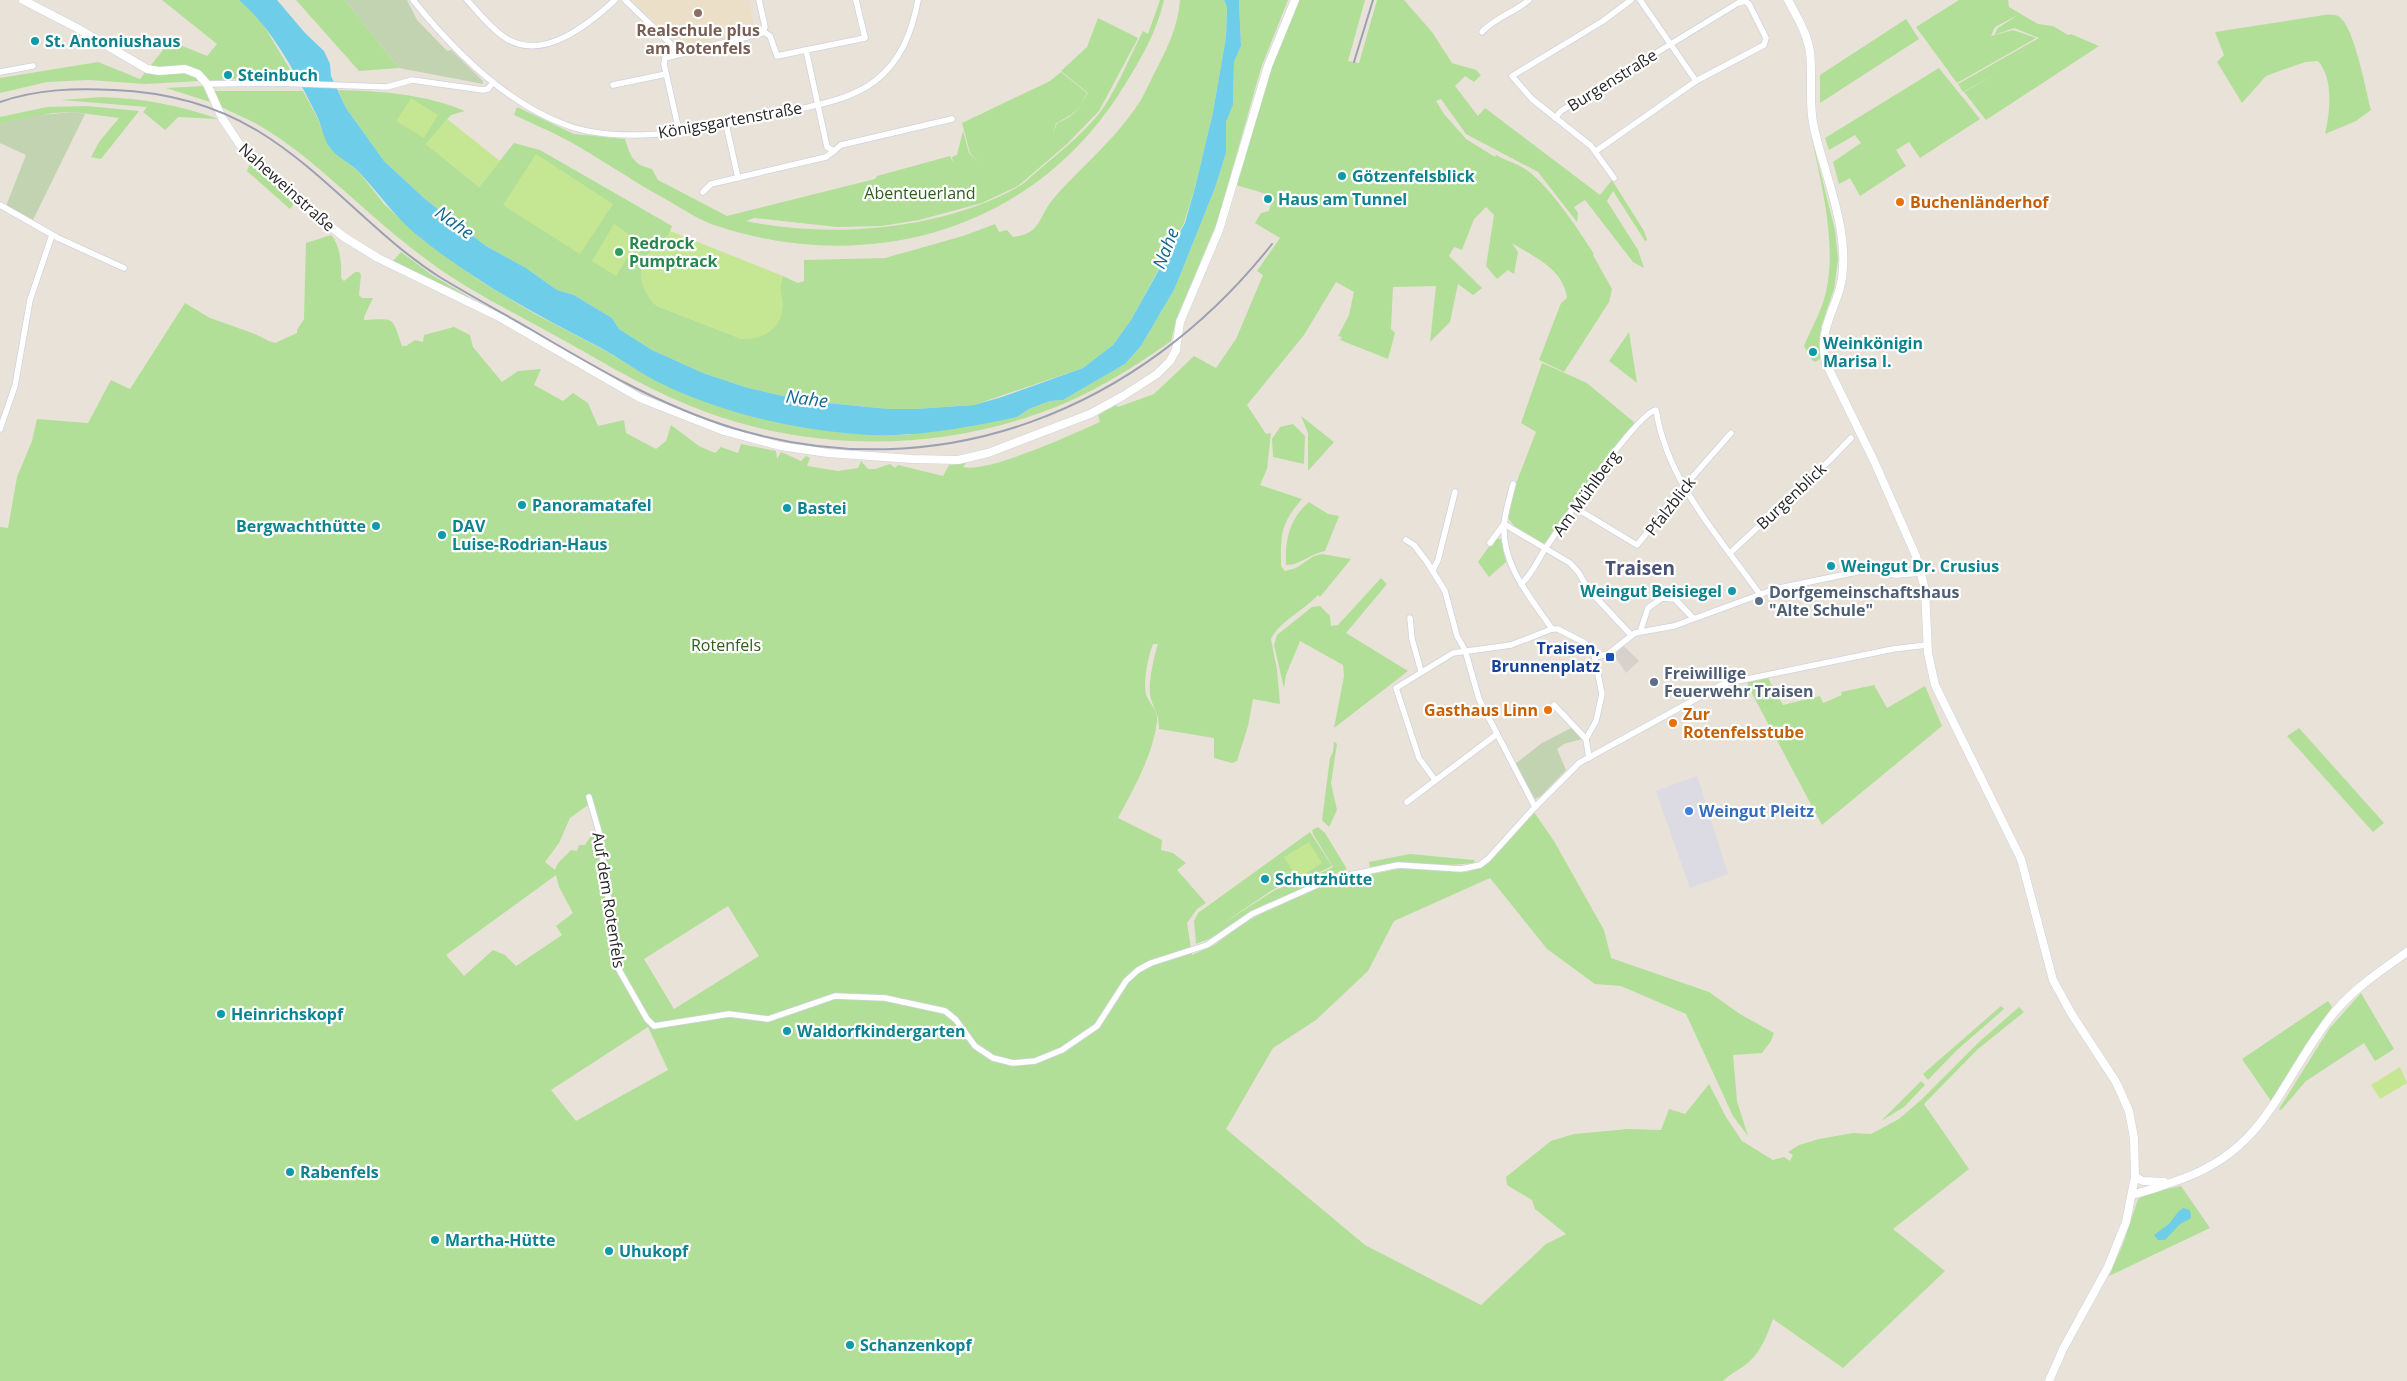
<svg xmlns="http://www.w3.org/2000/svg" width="2407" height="1381" viewBox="0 0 2407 1381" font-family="'Open Sans',sans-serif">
<rect width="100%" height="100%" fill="#e9e2d9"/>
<!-- industrial -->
<polygon fill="#dcdae2" points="1697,776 1728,874 1690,888 1656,791"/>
<!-- education -->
<polygon fill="#ebdfc8" points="631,0 749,0 754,25 752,32 684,49"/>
<!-- green -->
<g fill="#b2df97" fill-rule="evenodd">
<polygon points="162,0 239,0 258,16 294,76 145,84 89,80 47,82 0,93 0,78 98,62 140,79 170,41 207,56 217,44"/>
<polygon points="296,0 345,0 399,68 359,71"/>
<path d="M1160,0H1164C1157,31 1141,59 1124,86C1037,229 872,277 717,226C700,221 683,209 667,200C632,181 600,158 565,139C548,130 531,123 514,115L517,107L574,134L625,139C631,158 633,164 652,169L658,180L727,216L875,179L877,176L950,156L953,162L952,157L957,155L963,131L969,153L981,164L970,153L962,123L1050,81L1061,72L1087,93C1080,109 1072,116 1056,123L1053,134L1057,123C1074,117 1079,108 1088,93L1061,71L1087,47L1098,18L1138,38L1099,111L1067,144L1018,186L982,203L919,220L881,226L837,227L754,218L746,221C829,239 941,230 1016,188C1025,184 1032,175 1040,169C1060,152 1081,135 1098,115C1115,94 1130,56 1143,31L1148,34Z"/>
<path d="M1180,0H1224L1227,7L1226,37L1213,112L1196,184L1184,223L1131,320L1113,345L1083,368L974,405L916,409H889L806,401L748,388L703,373L652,350L619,329L612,318L574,295L557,290L526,268L486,246L425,199L384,161L346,108L338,90C380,91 425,94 465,111L451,115L426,144L479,187L514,143L540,150L672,226C670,230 669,237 666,240C663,244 657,245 653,249C635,267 640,290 657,306L742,339L782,300L779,289L783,276L798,283L804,281V260L885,258L963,236L995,224L999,232L1007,230L1013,237C1042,234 1038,216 1054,198C1083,165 1119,136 1142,98C1148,87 1153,75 1159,64C1170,43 1178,24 1180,0Z"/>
<path d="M1239,0H1288L1261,68L1218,220L1176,320L1171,341C1137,365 1101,388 1063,404C951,451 820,454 706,412C656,394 611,367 565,341C523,317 478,296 438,268C397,239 362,206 325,174C303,155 280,137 255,123C248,119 224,109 220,106C217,103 215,95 213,91H303L318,119L330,148L359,172L384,204L421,238L477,279L535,314L604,350L655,380L738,411L777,422L837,432L906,435L1017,417L1029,409L1050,401L1063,400L1125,364L1141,346L1175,288L1215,188L1226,153V122L1233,105L1234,62L1241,46Z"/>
<path d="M1298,0H1365L1348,61L1359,63L1377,0H1404L1432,32L1452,63L1476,70L1481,75L1474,82L1465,76L1455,86L1478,116L1485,108L1600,195L1612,180L1644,231L1647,240L1645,241L1613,191L1607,201L1638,250L1644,268L1633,262L1585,200L1574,207L1578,213L1577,222L1538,172L1466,134L1441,99L1436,101L1444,114L1466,139L1495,157L1496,155C1506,161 1519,164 1528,171C1551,188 1578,229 1594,254L1593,255L1612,289L1609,302L1564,372L1539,360L1561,303L1567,298C1563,268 1535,258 1512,243L1518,252L1514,274L1508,270L1497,279L1486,266L1494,215L1486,207L1474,219L1462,250L1454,247L1449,256L1482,288L1473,295L1458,284L1450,322L1430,342L1436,286L1393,287L1391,329L1395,333L1388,359L1340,340L1342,337L1338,336L1349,315L1354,292L1336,282L1304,335L1247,405L1266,434L1271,433L1267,469L1260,485L1302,499C1280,525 1281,533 1281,566L1285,571L1296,568L1314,556L1322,554L1351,559L1320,597L1318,595C1303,611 1281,620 1271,639L1277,670L1280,704L1253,699L1248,726L1237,761L1232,763L1214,758V738L1159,729C1159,714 1155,712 1151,699C1147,687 1154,656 1158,644H1153C1148,656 1142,685 1147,697C1151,705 1158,711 1157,721C1153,755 1134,788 1118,818L1162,840L1161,850L1173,853L1186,863L1177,870L1206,903L1197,909L1187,923L1192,955L1216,944L1239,926L1258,915L1317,888L1352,878L1403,868L1466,872L1483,867L1534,812L1554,841L1604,930L1611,958L1709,992L1740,1014L1774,1033L1771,1041L1762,1053L1733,1055L1737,1101L1748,1136L1733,1116L1686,1014L1621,986L1595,984L1547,949L1490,878L1394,921L1368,971L1316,1020L1273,1048L1226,1129L1365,1245L1481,1305L1546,1244L1566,1234L1535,1209L1532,1200L1507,1185L1506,1177L1551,1141L1574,1134L1628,1129L1661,1130L1669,1109L1685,1114L1709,1084L1726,1117L1742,1141L1773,1160L1784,1157L1790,1161L1793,1155L1788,1152L1799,1145L1819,1139L1853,1133L1871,1134L1899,1119L1921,1100L1979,1042L2019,1007L2024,1012L1978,1049L1924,1104L1969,1169L1893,1229L1945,1271L1843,1368L1773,1319C1767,1335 1762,1350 1749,1362C1741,1369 1731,1373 1723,1381H0V527L8,528L17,477L32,441L37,419L88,423L111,380L130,389L185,303L210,318L255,334L269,341L275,343L297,333V330L304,319L306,243L331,235C340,245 342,263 341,278L344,281L355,272H359L361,275L359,295L362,298H373L364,317V320C396,318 392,317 402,346H406L415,340L423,342L424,335L454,327L470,335L473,347L502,382L518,371L541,369L534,385L563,401L573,393L588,403L598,426L624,420L626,433L656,449L666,441L671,425L699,446L715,453L721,447L738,453L741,444L776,451L777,459L781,452L801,461L806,456L810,458L807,466L838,471L858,468L861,461L868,469H875L890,464L895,468L898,465L943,476L949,465L966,463L963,467C987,474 1075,433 1100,422L1098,415L1116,405L1118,407L1154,394L1194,356L1216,368L1236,339L1263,275L1257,271L1280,238L1255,223L1261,213L1269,211L1273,196L1236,185L1271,66ZM588,805L598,837H590L585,845H579L577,851L571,850L558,863L555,870L545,862L559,843L570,818ZM556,875L559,887L573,913L556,926L562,935L516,966L505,955L493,950L464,976L446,955ZM728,906L759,956L674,1009L644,959ZM648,1027L668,1070L576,1121L551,1090Z"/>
<polygon points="1959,0 2008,0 2009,7 2038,24 2053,26 2068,35 2071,34 2099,46 1986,120 1964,92 1996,74 1963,92 1958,84 2039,38 2014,28 1994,35 1998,28 2018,15 1995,27 1991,36 2013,30 2036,38 1957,83 1916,27"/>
<path d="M2318,16C2324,15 2332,14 2338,16C2354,24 2366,91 2371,110L2356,121L2325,134C2330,112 2334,79 2318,61L2305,62L2266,76L2242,103L2217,62L2224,55L2215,32Z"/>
<polygon points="1906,19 1919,39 1820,103 1820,75"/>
<polygon points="1939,68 1980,119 1920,158 1909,142 1896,150 1906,166 1860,196 1850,178 1839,184 1833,162 1861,143 1855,135 1829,150 1825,138"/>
<polygon points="203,86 210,102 166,88"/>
<path d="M101,97C142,98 179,105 218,119L178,117L165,130L143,112L147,107L61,100Z"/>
<polygon points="87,106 139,111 101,159 91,157 99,142 119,118 73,112 53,113 0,124 0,117 47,107"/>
<path d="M1811,135L1835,230L1838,259L1834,289L1821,327L1820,359L1815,362L1812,360L1804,346C1811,329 1822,310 1826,292C1837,244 1821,182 1811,135Z"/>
<polygon points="251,161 296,201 290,209 247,171"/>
<polygon points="401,252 432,275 474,300 392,262"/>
<polygon points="1629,332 1637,383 1609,361"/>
<polygon points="1542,363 1587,383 1635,423 1544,544 1515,527 1508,518 1515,486 1536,432 1521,423"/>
<polygon points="1301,416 1334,442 1308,471 1308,433"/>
<polygon points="1293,424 1305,436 1304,464 1273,457 1272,439 1280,427"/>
<path d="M1309,502L1328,514L1339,516L1325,551C1312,553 1298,566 1286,565C1285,540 1289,519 1309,502Z"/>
<polygon points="1495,538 1501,539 1506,562 1489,577 1478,562"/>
<polygon points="1381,578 1387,584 1346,633 1408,671 1334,728 1344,676 1343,665 1300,641 1286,675 1284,688 1274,645 1277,635 1312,607 1320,606 1330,616 1331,626 1338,625"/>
<polygon points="1768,678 1783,705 1820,696 1823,703 1842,695 1841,692 1874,685 1887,708 1925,686 1942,726 1822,825 1748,686 1748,682"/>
<polygon points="2299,728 2384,823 2373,832 2287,736"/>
<polygon points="1334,741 1337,744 1331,783 1337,810 1329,827 1322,820 1330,758 1333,752"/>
<polygon points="1318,827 1325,833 1347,869 1254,910 1214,937 1196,944 1194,921 1198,913 1310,832 1332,866 1296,884 1287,884 1274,889 1219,926 1209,936 1219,926 1275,890 1288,885 1297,885 1333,867 1313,834 1312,830"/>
<polygon points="1410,854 1474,860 1475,863 1450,865 1405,863 1370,867 1369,862"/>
<polygon points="2361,993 2394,1049 2375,1061 2364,1043 2306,1081 2281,1110 2279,1109 2329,1029"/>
<polygon points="2328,1001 2332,1007 2306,1044 2271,1101 2242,1059"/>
<polygon points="2001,1006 2004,1009 1957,1050 1928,1080 1923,1074"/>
<polygon points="1921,1081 1925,1085 1904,1107 1881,1121"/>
<polygon points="2181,1186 2210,1228 2109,1276 2123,1244 2138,1199 2151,1192"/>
</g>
<!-- cemetery -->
<g fill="#c2d3b1">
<polygon points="345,0 407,0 417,20 447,51 451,50 483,81 483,84 399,68"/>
<polygon points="73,112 85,114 33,220 6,206 26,155 0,143 0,124 32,116"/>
<polygon points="1573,727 1582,739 1564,744 1557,749 1566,770 1541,796 1535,799 1515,764 1542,743"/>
</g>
<!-- pitch -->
<g fill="#c5e692">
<polygon points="411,98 438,115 424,138 396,121"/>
<polygon points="447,119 500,161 479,187 426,144"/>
<polygon points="536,154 613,204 580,254 503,205"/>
<path d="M614,224C627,232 632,239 644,246L634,262L627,258L616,276L592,261Z"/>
<path d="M670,231L783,276C777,294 785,296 782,311C779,331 761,340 742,339L657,306C642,292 634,271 649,253C657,243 664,244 670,231Z"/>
<polygon points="1309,842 1322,863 1298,879 1284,857"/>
<polygon points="2400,1067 2407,1083 2380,1099 2371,1085"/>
</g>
<!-- plaza -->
<polygon fill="#d6d1cb" points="1624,646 1639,661 1626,673 1614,655"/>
<!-- water -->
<g fill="#6ecde9">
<path d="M239,0H277L305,33L324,51L330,64L331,76L346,108L384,161L425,199L486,246L526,268L557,290L574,295L612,318L619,329L652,350L703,373L748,388L806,401L889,409H916L974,405L1002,397L1083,368L1113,345L1131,320L1185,223L1196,184L1213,112L1226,37L1227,7L1224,0H1239L1241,46L1234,62L1233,105L1226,122V153L1215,188L1175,288L1141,346L1125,364L1063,400L1050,401L1029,409L1017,417C964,428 910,439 856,434C789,429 715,411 654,380C636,370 619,358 601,348C539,316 477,283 422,239C397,220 381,196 360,173C352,164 338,158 331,149C324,141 322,127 318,118C297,76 274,30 239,0Z"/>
<polygon points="2183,1208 2190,1210 2191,1218 2179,1225 2165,1240 2158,1240 2154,1235 2169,1224 2178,1212"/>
</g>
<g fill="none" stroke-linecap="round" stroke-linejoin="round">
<!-- street casing -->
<g stroke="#ced2e0" stroke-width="7">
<g id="street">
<path d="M413,0C453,50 505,103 566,125C627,148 725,126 786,112C816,105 850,100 875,81C901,61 912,32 918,0"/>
<path d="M467,0C480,14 493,31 509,40C546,60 590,23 615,0"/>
<polyline points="625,0 673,46 676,54"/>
<polyline points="856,0 865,38 806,50 827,147 834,151 841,145 952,119"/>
<polyline points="1640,0 1696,81"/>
<polyline points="764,32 770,36 777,56 806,50"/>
<path d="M1482,32C1492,20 1516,11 1529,0"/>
<polyline points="0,72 33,66"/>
<polyline points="207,84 277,83 387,87 412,80 483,90 488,89 493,82"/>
<polyline points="613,85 666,74"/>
<polyline points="1555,118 1561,111 1738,3 1745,1 1749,4 1766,38 1764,45 1696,81 1596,151"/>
<polyline points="726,124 738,178"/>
<polyline points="679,131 664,64 665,58 762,33 765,27 759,0"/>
<polyline points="1614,178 1591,146 1532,99 1512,76 1603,21 1631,0"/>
<polyline points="703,192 711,184 826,157 834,151"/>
<polyline points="0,205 58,238 124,268"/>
<polyline points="0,429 15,386 30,300 52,235"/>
<path d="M1513,484C1510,497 1505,512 1504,526C1502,566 1531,598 1552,629"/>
<polyline points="1574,507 1637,545 1695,474 1731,433"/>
<polyline points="1504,524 1570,563 1579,573 1588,589 1631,635"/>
<polyline points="1406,540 1414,545 1427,562 1445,591 1457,636 1465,650 1479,699 1535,807"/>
<polyline points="1490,543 1504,524"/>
<polyline points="1730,553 1830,460 1851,438"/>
<polyline points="1433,570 1438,560 1455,492"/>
<path d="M1521,584C1532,575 1539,557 1547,546C1562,524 1637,413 1656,410C1667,481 1719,537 1759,593"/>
<polyline points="1410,618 1412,639 1421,671"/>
<polyline points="1640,632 1648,608 1662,598 1675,599 1693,618"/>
<polyline points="1595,657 1608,654 1635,633 1674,626 1775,589 1866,570 1896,575 1922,573"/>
<polyline points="1554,705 1586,739"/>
<polyline points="1435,780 1419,758 1396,688 1453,653 1511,645 1552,629 1558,629 1585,643 1594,654 1602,694 1596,721 1586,739 1589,758"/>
<polyline points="589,797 599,832 618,968 647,1019 654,1026 729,1014 768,1019 835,996 885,998 945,1011 956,1020 975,1046 993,1058 1013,1063 1035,1061 1062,1050 1097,1026 1126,981 1138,970 1151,963 1207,945 1252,914 1317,885 1345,876 1398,865 1461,869 1480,865 1488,859 1535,807 1579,763 1723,684 1893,649 1927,645"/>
<polyline points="1407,802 1497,734"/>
</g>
</g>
<!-- secondary casing -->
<g stroke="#ced2e0" stroke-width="9">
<g id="secondary">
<polyline points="23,0 77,28 147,69 159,71 185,69 198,74 207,84 222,118 240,145 316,215 344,237 378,258 501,318 640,398 724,431 780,446 828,453 912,459 958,460 988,453 1090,414 1123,396 1157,374 1170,361 1176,350 1180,322 1219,230 1268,66 1295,0"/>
<path d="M1788,0C1797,17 1807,33 1810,52C1813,78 1808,102 1814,128C1824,173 1846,221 1843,268C1842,304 1816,325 1826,363L1875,463L1916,556L1925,589L1928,653L1935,685L2021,859L2053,980L2071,1013L2116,1082L2129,1111L2134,1138L2135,1177L2126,1222L2108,1267L2063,1349L2049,1381"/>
<polyline points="2135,1177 2143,1181 2164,1182"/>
<path d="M2133,1194C2146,1192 2158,1187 2170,1183C2265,1154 2275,1090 2329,1019C2350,991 2379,972 2407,952"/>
</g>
</g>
<!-- street -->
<use href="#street" stroke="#fff" stroke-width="5.5"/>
<!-- secondary -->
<use href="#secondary" stroke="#fff" stroke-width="8"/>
<!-- rail -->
<g stroke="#9ca0b1" stroke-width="2">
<polyline points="1354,62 1373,0"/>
<path d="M0,102C37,89 76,88 114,90C164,92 215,105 258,131C324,171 373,234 438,276C469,295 501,312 532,330C596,368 661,406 733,428C940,491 1141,410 1272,244"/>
</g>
</g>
<!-- markers -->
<circle fill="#8d6e63" stroke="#fff" stroke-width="2" cx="698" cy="13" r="5"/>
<g fill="#0f9aa8" stroke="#fff" stroke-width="2">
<circle cx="35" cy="41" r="5"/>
<circle cx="228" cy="75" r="5"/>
<circle cx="1342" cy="176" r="5"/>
<circle cx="1268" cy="199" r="5"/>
<circle cx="1813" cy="352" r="5"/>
<circle cx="522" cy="505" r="5"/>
<circle cx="787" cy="508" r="5"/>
<circle cx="376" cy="526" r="5"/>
<circle cx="442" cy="535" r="5"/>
<circle cx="1831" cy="566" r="5"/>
<circle cx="1732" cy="591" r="5"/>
<circle cx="1265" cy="879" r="5"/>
<circle cx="221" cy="1014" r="5"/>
<circle cx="787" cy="1031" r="5"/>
<circle cx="290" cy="1172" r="5"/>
<circle cx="435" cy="1240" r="5"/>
<circle cx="609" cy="1251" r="5"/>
<circle cx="850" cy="1345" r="5"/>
</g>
<g fill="#e8710a" stroke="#fff" stroke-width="2">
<circle cx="1900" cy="202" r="5"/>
<circle cx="1548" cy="710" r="5"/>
<circle cx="1673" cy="723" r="5"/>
</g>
<circle fill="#2e9e5b" stroke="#fff" stroke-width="2" cx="619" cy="252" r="5"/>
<g fill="#5c6f8a" stroke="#fff" stroke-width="2">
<circle cx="1759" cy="601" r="5"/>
<circle cx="1654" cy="682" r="5"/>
</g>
<rect fill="#1a4fb4" stroke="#fff" stroke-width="2" x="1605" y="652" width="10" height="10" rx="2.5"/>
<circle fill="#3f7fe0" stroke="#fff" stroke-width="2" cx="1689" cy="811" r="5"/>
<g text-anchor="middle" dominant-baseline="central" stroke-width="4.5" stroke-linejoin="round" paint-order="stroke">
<!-- education labels -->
<g font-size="16" font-weight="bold" fill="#785e54" stroke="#fff">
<text x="698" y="30">Realschule plus<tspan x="698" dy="18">am Rotenfels</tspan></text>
</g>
<!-- culture labels -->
<g font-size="16" font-weight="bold" fill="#0d838f" stroke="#fff" text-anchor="start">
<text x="45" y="41">St. Antoniushaus</text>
<text x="238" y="75">Steinbuch</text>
<text x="1352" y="176">Götzenfelsblick</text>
<text x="1278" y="199">Haus am Tunnel</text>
<text x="1823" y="343">Weinkönigin<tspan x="1823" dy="18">Marisa I.</tspan></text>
<text x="532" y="505">Panoramatafel</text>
<text x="797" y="508">Bastei</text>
<text x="366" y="526" text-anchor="end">Bergwachthütte</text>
<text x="452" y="526">DAV<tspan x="452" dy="18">Luise-Rodrian-Haus</tspan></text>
<text x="1841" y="566">Weingut Dr. Crusius</text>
<text x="1722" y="591" text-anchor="end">Weingut Beisiegel</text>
<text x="1275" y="879">Schutzhütte</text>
<text x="231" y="1014">Heinrichskopf</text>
<text x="797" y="1031">Waldorfkindergarten</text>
<text x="300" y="1172">Rabenfels</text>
<text x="445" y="1240">Martha-Hütte</text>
<text x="619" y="1251">Uhukopf</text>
<text x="860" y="1345">Schanzenkopf</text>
</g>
<!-- street labels -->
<g font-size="16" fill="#272727" stroke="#fff">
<text transform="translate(1612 80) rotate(-32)">Burgenstraße</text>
<text transform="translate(730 120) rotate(-10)">Königsgartenstraße</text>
<text transform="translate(287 187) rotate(42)">Naheweinstraße</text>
<text transform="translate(1586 493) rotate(-54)">Am Mühlberg</text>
<text transform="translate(1791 496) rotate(-43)">Burgenblick</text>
<text transform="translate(1670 506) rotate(-52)">Pfalzblick</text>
<text transform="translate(609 900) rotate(81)">Auf dem Rotenfels</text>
</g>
<!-- park labels -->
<g font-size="16" fill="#2c601b" stroke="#fff">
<text x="920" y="193">Abenteuerland</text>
<text x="726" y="645">Rotenfels</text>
</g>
<!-- food labels -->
<g font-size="16" font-weight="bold" fill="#c56008" stroke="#fff" text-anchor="start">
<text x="1910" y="202">Buchenländerhof</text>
<text x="1538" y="710" text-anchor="end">Gasthaus Linn</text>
<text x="1683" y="714">Zur<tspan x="1683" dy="18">Rotenfelsstube</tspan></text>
</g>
<!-- leisure labels -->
<g font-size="16" font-weight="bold" fill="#27864d" stroke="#fff" text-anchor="start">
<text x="629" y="243">Redrock<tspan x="629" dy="18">Pumptrack</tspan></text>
</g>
<!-- service labels -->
<g font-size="16" font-weight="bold" fill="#4e5e75" stroke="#fff" text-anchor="start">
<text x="1769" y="592">Dorfgemeinschaftshaus<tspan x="1769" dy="18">"Alte Schule"</tspan></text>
<text x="1664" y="673">Freiwillige<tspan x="1664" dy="18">Feuerwehr Traisen</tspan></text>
</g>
<!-- transit labels -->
<g font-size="16" font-weight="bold" fill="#164399" stroke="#fff" text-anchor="end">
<text x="1600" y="648">Traisen,<tspan x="1600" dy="18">Brunnenplatz</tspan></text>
</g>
<!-- shop labels -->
<g font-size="16" font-weight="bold" fill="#366cbe" stroke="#fff" text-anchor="start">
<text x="1699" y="811">Weingut Pleitz</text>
</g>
<!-- water labels -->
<g font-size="18" font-style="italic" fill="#126991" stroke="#fff">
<text transform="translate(455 222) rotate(36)">Nahe</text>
<text transform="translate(1165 248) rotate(-69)">Nahe</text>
<text transform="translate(807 398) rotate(7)">Nahe</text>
</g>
<!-- quarter labels -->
<g font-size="19" font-weight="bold" fill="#4a5375" stroke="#fff">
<text x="1640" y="568">Traisen</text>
</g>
</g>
</svg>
